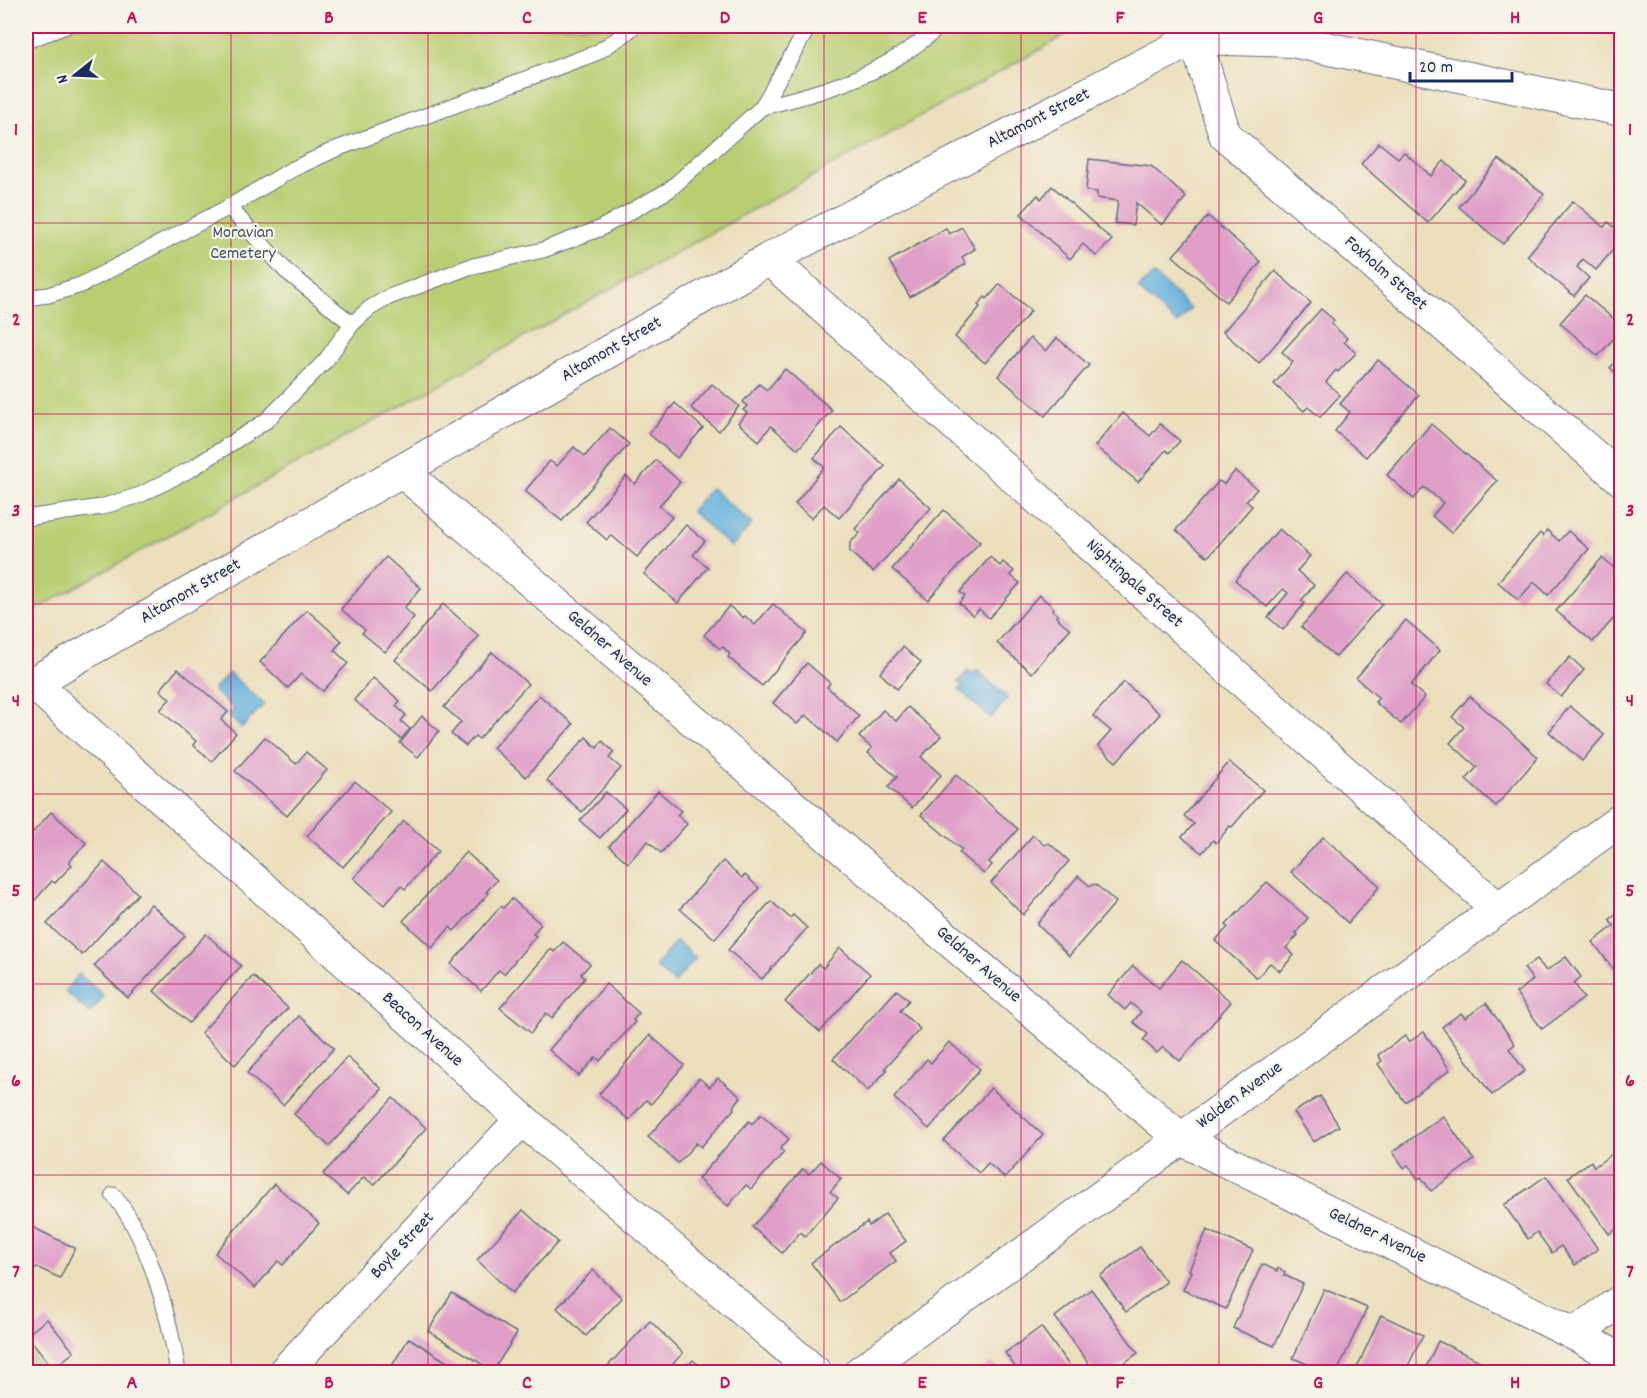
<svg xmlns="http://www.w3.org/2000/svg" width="1647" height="1398" viewBox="0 0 1647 1398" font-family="Dekko,sans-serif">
<rect width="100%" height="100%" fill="#f7f3e8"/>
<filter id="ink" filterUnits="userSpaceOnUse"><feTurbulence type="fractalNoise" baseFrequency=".0167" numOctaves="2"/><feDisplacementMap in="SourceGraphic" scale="12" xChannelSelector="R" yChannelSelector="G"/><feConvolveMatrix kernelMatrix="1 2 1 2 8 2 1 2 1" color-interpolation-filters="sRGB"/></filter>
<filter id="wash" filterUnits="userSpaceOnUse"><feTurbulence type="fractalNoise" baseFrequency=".008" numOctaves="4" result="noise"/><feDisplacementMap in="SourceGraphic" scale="24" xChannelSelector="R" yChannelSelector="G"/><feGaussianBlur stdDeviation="1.35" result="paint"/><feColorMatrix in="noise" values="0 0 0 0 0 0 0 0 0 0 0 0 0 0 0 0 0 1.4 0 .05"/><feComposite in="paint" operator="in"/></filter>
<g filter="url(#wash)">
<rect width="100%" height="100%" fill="#ebdfbc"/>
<!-- green -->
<polygon fill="#b9ce72" stroke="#6a7e68" stroke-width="1.5" points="26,26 1082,26 26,615"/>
<!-- forest -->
<polygon fill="#92b164" stroke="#567061" stroke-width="1.5" points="26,1347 46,1372 26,1372"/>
<!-- water -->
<g fill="#64b0dd" stroke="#40709e" stroke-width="1.5">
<polygon points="1153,274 1191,309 1177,324 1138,289"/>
<polygon points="711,488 752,524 731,547 691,511"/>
<polygon points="977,670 1008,698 991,718 959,690 963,686 958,682 968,671 973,674"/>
<polygon points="229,673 264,704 242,728 228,716 234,709 213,690"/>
<polygon points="676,941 696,958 674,983 655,967"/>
<polygon points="79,974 104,996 90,1013 65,992"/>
</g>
<g id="blocks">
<!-- building -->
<g fill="#df9fc7">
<polygon points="1379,143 1398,158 1404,152 1431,176 1444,161 1465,180 1428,223 1361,164"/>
<polygon points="1089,159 1151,166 1186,197 1162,225 1136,203 1133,225 1115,223 1118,201 1097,198 1097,192 1086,191"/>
<polygon points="1499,159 1544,194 1503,244 1459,207"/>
<polygon points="1052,186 1112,240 1096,256 1083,244 1070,259 1021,214 1038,195 1041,199"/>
<polygon points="1573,201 1604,227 1608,222 1622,233 1622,239 1596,270 1583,259 1577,267 1589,278 1574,296 1527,256"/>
<polygon points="1208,216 1261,262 1226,302 1173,256"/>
<polygon points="962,227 975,249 962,257 966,264 910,297 889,261 946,228 949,234"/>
<polygon points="1275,271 1311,303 1259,363 1223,332"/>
<polygon points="1000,284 1031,311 985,363 955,337 980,307 978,305 985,297 987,299"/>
<polygon points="1585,295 1622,326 1622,329 1598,356 1560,323"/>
<polygon points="1321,309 1334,320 1331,324 1347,338 1344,342 1356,353 1338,372 1336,370 1326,382 1340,395 1320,417 1308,407 1304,411 1274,384 1293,362 1282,352"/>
<polygon points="1030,338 1046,351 1057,338 1089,365 1045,416 998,376"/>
<polygon points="1622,354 1622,378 1610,368"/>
<polygon points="1378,360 1419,395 1366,457 1335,431 1350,412 1340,404"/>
<polygon points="785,369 832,410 798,449 771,426 759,441 738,423 747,413 743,410 747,406 743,402 759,384 767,390"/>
<polygon points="712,384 739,406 719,431 691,408"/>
<polygon points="675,403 703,428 677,458 649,434"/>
<polygon points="1123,413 1150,436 1160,424 1180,441 1169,453 1166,450 1138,482 1095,446"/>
<polygon points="1431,424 1497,481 1451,533 1432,516 1443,503 1424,487 1414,499 1387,475"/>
<polygon points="841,427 885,466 839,518 824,505 811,518 795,504 824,467 814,458"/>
<polygon points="610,428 629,444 562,521 525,491 550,461 557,466 574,447 585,456"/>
<polygon points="656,460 680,482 659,506 672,517 637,557 611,535 607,540 586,522 626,476 635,484"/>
<polygon points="1235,471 1257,489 1246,501 1252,506 1208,557 1176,530 1219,481 1224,484"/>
<polygon points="899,479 931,508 873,572 850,552 850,543 860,533 855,529"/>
<polygon points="944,510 980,542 928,600 892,569"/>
<polygon points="686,525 705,541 693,555 708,567 678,603 644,574"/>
<polygon points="1279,529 1310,556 1297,571 1314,585 1301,601 1305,603 1283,630 1268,617 1288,593 1283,589 1267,607 1235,580"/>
<polygon points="1547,530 1559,541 1568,531 1589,549 1548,595 1534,582 1518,600 1498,582 1540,533 1543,536"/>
<polygon points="386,557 421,588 404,608 414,617 385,652 362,633 365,630 341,609"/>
<polygon points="990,557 1000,566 1003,562 1014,571 1010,575 1020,583 989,618 979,609 973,616 959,603 965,596 960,592"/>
<polygon points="1602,558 1621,574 1618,578 1622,581 1622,609 1593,642 1556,611"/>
<polygon points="1347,574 1382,604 1336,657 1301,627"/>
<polygon points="1039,595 1054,608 1052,610 1058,615 1056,617 1070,629 1032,673 997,643"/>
<polygon points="443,604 479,636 432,691 395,660"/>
<polygon points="773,604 807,633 762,686 728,657 730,654 723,647 720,649 704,635 729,606 743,618 745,616 755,625"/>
<polygon points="307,610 342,641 334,650 348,663 323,691 301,674 288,688 260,662"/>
<polygon points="1406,620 1440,650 1411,685 1425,697 1401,724 1375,702 1379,698 1356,678"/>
<polygon points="903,647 921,662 897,689 880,673"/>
<polygon points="492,652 528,684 479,739 475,736 466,746 451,734 461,722 444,707"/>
<polygon points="1570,657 1584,670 1561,697 1546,684"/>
<polygon points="807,663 830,683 827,687 859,716 837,742 806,715 797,724 773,703"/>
<polygon points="178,669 228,712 221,720 236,733 212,761 193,745 196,741 160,710 170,699 160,690"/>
<polygon points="373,678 400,701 396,706 406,715 401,721 410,729 401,739 354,700"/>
<polygon points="1124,682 1160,714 1116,762 1098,746 1111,731 1093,716"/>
<polygon points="539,695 573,724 526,777 493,748"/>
<polygon points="1470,696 1538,757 1496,806 1466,780 1477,767 1450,743 1464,727 1452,717"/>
<polygon points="1570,706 1604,735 1582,761 1549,732"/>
<polygon points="908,707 941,736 921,757 941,775 912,808 888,787 897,777 868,753 872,748 859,737 883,710 896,721"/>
<polygon points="422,716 439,731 418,757 400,743"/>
<polygon points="265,737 296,764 306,752 327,770 287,816 235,771"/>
<polygon points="586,737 597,748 602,741 614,752 609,758 621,768 582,812 547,781"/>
<polygon points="1229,762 1263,790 1232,827 1230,826 1216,843 1213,840 1202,853 1182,837 1194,824 1184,816"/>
<polygon points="956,775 1018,829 989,862 992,865 984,874 959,853 962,850 921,815"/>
<polygon points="355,781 391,812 343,867 307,836"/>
<polygon points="658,791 681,811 677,815 687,824 661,853 648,841 628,863 609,846"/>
<polygon points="606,792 626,809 600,838 580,821"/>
<polygon points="51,812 86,843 69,862 72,865 55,883 52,881 26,910 26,840"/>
<polygon points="404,821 438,851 405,889 401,886 384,905 354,878"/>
<polygon points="1033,835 1044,845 1049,843 1069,861 1023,915 991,883"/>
<polygon points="1323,837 1380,886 1348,923 1291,872"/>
<polygon points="466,852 497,880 486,892 488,894 454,931 450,927 432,948 403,921"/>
<polygon points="723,861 742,878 745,875 759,888 715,939 680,909"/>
<polygon points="104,862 138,894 82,955 47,924"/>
<polygon points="1078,876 1090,886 1095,884 1116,902 1069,956 1037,924"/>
<polygon points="1267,882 1308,918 1296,933 1298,935 1286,948 1294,955 1280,971 1270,963 1257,978 1215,941 1228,927 1226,925"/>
<polygon points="512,899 541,924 533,934 536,936 504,974 499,970 481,991 451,964 501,906 503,908"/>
<polygon points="771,901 790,918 793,915 807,928 762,979 728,950"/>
<polygon points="151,904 185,936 128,998 94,966"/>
<polygon points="1622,911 1622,981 1593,942 1614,926 1609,920"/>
<polygon points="206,934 241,966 189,1023 154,991"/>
<polygon points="563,942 590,964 581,974 585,978 552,1018 546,1013 531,1033 500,1008 551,949 554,952"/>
<polygon points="840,948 870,974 820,1032 785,1002 818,964 823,968"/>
<polygon points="1566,957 1581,977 1574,983 1584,998 1542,1029 1516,993 1533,980 1524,968 1537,959 1546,971"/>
<polygon points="1182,960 1231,1002 1180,1061 1163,1047 1157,1053 1143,1040 1148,1034 1133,1022 1141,1012 1131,1003 1125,1010 1108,995 1133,966 1159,988"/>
<polygon points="253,976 288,1008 235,1065 201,1033"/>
<polygon points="606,984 639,1013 633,1020 635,1022 600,1061 596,1057 579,1076 549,1050"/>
<polygon points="897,990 909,1000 900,1011 920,1029 885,1068 887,1070 868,1091 833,1059"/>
<polygon points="1486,1003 1515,1044 1509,1049 1525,1071 1492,1095 1442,1027 1461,1013 1465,1018"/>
<polygon points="299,1016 334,1048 283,1105 247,1073"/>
<polygon points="1424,1032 1450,1070 1405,1102 1378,1064 1382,1061 1378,1055 1405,1036 1409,1042"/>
<polygon points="650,1035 684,1065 651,1104 646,1100 629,1120 599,1094"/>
<polygon points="949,1042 980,1069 929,1129 894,1098 927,1059 931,1063"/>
<polygon points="347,1057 382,1089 329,1146 294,1114"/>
<polygon points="699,1078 710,1087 718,1078 741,1097 733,1107 734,1109 701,1147 696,1143 678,1163 648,1137"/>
<polygon points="991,1088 1043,1135 1005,1178 988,1163 979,1173 944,1141"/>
<polygon points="1320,1096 1339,1126 1314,1142 1294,1112"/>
<polygon points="393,1098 426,1128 374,1185 364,1177 347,1195 323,1174"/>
<polygon points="761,1114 789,1139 780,1149 784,1152 751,1189 746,1185 728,1206 698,1179 749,1121 752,1124"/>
<polygon points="1443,1116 1474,1160 1431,1191 1421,1177 1418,1179 1408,1165 1404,1168 1393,1152"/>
<polygon points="1612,1154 1622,1168 1622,1225 1609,1234 1568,1177 1591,1161 1594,1167"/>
<polygon points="821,1161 841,1179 830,1192 838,1198 805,1236 800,1232 782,1253 752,1227 803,1169 809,1174"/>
<polygon points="1546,1176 1598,1249 1575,1265 1561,1246 1552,1253 1537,1232 1528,1239 1504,1205"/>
<polygon points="274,1184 319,1223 283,1265 278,1261 255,1288 215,1253"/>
<polygon points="523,1210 558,1242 512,1293 477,1260"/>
<polygon points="885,1214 906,1241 890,1253 896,1261 840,1302 811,1263 867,1222 869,1226"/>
<polygon points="26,1224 75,1248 60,1278 36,1267 26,1289"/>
<polygon points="1207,1230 1253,1250 1226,1309 1183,1290 1191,1271 1189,1270"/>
<polygon points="1140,1247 1166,1282 1126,1312 1100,1276"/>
<polygon points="1262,1264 1277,1271 1278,1268 1285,1272 1284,1275 1303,1284 1274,1346 1233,1328"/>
<polygon points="593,1270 622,1298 586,1336 557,1308"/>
<polygon points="1091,1289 1138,1353 1111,1372 1095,1372 1055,1317"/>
<polygon points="1324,1289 1367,1308 1337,1372 1326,1372 1293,1358"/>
<polygon points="452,1293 517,1333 493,1371 428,1331"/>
<polygon points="1381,1315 1423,1335 1405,1372 1355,1372"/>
<polygon points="47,1319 74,1352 53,1368 27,1335"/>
<polygon points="650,1321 683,1353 665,1372 602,1372"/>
<polygon points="1041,1327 1074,1372 1019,1372 1005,1353"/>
<polygon points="409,1338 447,1362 465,1372 388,1372"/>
<polygon points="1438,1341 1480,1361 1474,1372 1424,1372"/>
<polygon points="693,1360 707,1372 682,1372"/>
<polygon points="991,1363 998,1372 978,1372"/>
</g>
</g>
</g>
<g filter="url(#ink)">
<use href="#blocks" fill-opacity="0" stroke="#646d7f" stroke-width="1.5"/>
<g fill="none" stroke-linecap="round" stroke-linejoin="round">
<!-- service casing -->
<g stroke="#646d7f" stroke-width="17">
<g id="service">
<polyline points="26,41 66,26"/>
<path d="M762,107C832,90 885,74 940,26"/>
<polyline points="229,207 286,271 352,324"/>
<polyline points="26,298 48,295 81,285 229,207 291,170 336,149 596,53 625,34 634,26"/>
<polyline points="26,518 101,507 140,495 191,469 266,421 326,360 352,324 370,308 389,297 469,267 543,250 599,229 669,190 762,107 809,26"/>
<path d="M113,1195C149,1236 170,1319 178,1372"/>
</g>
</g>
<!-- minor casing -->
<g stroke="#646d7f" stroke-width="34">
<g id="minor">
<polyline points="1622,110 1292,41 1195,38 1225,135 1622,480"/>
<polyline points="769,259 1498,909"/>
<polyline points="402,471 1181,1139 1574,1334 1622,1360"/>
<polyline points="33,683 522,1119 815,1372"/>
<polyline points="26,687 769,259 1195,38 1204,26"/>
<polyline points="1574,1334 1622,1300"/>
<polyline points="284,1372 522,1119"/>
<polyline points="860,1372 1622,819"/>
</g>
</g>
<!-- service -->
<use href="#service" stroke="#fff" stroke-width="15"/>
<!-- minor -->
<use href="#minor" stroke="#fff" stroke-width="32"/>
</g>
</g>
<!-- grid -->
<path fill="none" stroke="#c2185b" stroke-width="1.5" stroke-opacity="0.55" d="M231,26V1372M428,26V1372M626,26V1372M824,26V1372M1021,26V1372M1219,26V1372M1416,26V1372M26,223H1622M26,414H1622M26,604H1622M26,794H1622M26,984H1622M26,1175H1622"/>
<g text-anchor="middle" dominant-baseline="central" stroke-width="4.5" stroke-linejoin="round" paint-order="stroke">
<!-- street labels -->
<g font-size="18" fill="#1b2f5e" stroke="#f7f3e8">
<text transform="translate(1039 119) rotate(-27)">Altamont Street</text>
<text transform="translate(1385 274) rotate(41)">Foxholm Street</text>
<text transform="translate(612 350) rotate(-30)">Altamont Street</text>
<text transform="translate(1134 584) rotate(42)">Nightingale Street</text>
<text transform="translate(191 592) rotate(-30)">Altamont Street</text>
<text transform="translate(609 649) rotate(41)">Geldner Avenue</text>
<text transform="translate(978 965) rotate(41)">Geldner Avenue</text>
<text transform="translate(422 1030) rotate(42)">Beacon Avenue</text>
<text transform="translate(1240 1096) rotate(-36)">Walden Avenue</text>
<text transform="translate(1377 1236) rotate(26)">Geldner Avenue</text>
<text transform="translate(403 1246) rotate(-47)">Boyle Street</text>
</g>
<!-- park labels -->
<g font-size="18" fill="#425763" stroke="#f7f3e8">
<text x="243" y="233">Moravian<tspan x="243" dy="21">Cemetery</tspan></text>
</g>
</g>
<!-- margin -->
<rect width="1647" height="1398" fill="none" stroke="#f7f3e8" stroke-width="66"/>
<!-- north arrow -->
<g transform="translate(75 75) rotate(252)" stroke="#f7f3e8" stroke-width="4.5" paint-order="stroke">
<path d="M0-4.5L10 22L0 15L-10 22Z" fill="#1b2f5e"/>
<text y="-9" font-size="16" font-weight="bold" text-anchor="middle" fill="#1b2f5e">N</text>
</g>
<!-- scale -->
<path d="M1410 72v9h102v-9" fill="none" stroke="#1b2f5e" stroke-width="3"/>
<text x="1419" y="72" font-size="18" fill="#1b2f5e" stroke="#f7f3e8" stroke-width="4.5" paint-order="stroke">20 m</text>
<rect x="33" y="33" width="1581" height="1332" fill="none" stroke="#c2185b" stroke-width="2"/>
<g font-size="20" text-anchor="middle" font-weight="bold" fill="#c2185b">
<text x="132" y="23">A</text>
<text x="329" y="23">B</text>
<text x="527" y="23">C</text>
<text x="725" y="23">D</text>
<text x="922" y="23">E</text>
<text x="1120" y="23">F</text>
<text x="1318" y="23">G</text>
<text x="1515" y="23">H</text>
<text x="16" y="135">1</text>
<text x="1630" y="135">1</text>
<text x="16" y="325">2</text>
<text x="1630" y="325">2</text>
<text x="16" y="516">3</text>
<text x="1630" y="516">3</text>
<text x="16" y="706">4</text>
<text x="1630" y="706">4</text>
<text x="16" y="896">5</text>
<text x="1630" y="896">5</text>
<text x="16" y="1086">6</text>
<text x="1630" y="1086">6</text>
<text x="16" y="1277">7</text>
<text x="1630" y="1277">7</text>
<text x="132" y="1388">A</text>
<text x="329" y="1388">B</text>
<text x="527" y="1388">C</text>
<text x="725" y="1388">D</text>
<text x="922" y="1388">E</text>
<text x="1120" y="1388">F</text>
<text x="1318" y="1388">G</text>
<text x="1515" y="1388">H</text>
</g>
</svg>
